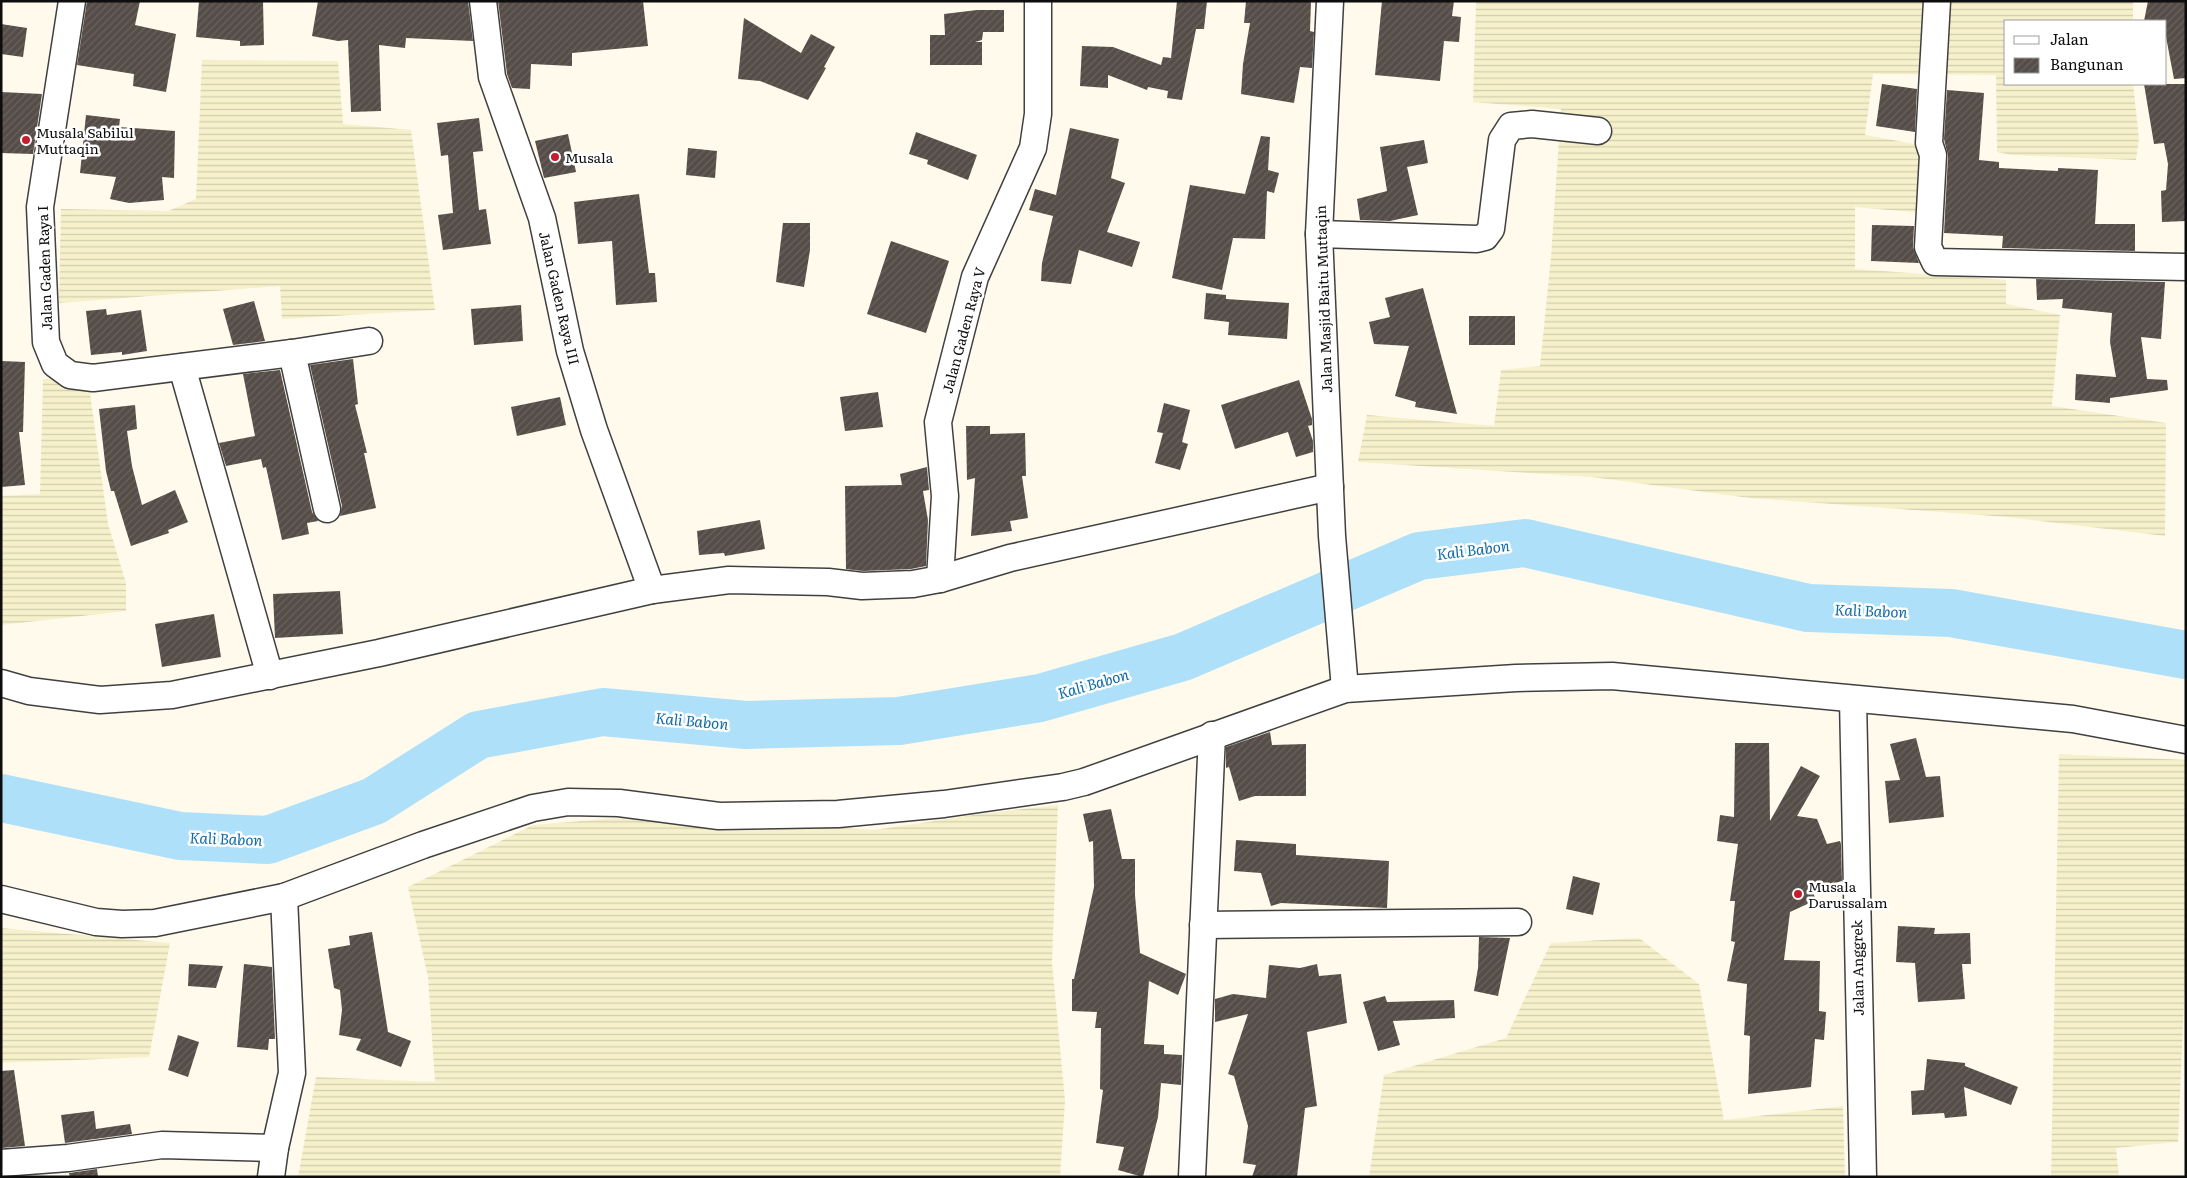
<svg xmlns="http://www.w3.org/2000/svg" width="2187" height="1178" viewBox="0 0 2187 1178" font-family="Literata,serif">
<defs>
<pattern id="farmland-rules" width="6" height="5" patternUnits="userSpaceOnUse" patternTransform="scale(1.25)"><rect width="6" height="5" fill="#f6f1cb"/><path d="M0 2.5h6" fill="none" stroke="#d2cdad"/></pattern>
<pattern id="building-hatch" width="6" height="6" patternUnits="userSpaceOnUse" patternTransform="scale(1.25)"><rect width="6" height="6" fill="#564d48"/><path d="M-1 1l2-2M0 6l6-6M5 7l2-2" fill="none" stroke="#69625e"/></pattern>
</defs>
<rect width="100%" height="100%" fill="#fffaec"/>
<!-- farmland -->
<g fill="url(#farmland-rules)">
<polygon points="1476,1 2133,1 2133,21 2006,21 2006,84 2133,84 2139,139 2136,160 2011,155 1997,152 1996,75 1873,74 1865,135 1926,146 1923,213 1855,207 1855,269 2006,280 2006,304 2060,315 2052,406 2166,423 2165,536 2008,517 1750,498 1592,477 1358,462 1367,415 1494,426 1501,370 1540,366 1551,257 1561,109 1473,102"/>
<polygon points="202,60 338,61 343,124 411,130 435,310 282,319 280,286 59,303 61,209 168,211 196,199"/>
<polygon points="88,378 108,524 126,583 126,611 1,625 1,496 40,494 43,379"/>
<polygon points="2059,754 2186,760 2186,951 2178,1142 2116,1148 2119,1177 2051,1177"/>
<polygon points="1058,805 1052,962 1065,1101 1060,1177 298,1177 316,1077 435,1082 428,977 408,887 533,825 652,815 874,830 980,814"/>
<polygon points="1,928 170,943 149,1057 1,1063"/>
<polygon points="1639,938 1699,984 1724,1120 1843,1106 1845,1177 1369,1177 1384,1075 1506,1038 1551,943"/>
</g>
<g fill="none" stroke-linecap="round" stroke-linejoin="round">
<!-- river -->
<polyline stroke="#aee1f9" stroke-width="48" points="1,798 180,836 268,840 374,801 478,735 603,712 746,725 899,721 1040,698 1183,657 1419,556 1525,543 1808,608 1951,613 2186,655"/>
</g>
<!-- building -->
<g fill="url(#building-hatch)">
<polygon points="87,1 140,1 135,25 176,34 166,92 133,86 134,74 77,65"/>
<polygon points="199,1 263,1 264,45 240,46 240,41 196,37"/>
<polygon points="318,1 468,1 473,41 406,38 405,48 379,45 381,111 351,112 348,40 338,41 312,36"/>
<polygon points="498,1 643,1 648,46 572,53 572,66 531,64 530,89 512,88 507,74"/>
<polygon points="1177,1 1207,1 1204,29 1196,29 1182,100 1167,98 1168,91 1148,87 1147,90 1108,75 1108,88 1080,86 1082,46 1113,47 1161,65 1163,57 1171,58"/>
<polygon points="1246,1 1311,1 1310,31 1314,32 1312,68 1300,67 1294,103 1241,94 1243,64 1250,23 1244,23"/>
<polygon points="1382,1 1454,1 1452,16 1461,17 1459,42 1444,41 1440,81 1375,75"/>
<polygon points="2148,1 2186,1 2186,78 2174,79 2166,37 2166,21 2144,21"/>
<polygon points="977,10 1004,10 1004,32 983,32 982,40 975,42 982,42 982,65 930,65 930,35 945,35 944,14"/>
<polygon points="744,18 801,53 811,34 835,47 824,67 826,68 808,100 760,81 738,79"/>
<polygon points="1,24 27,28 23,57 1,54"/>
<polygon points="1882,84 1917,89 1915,132 1876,126"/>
<polygon points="2144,84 2186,84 2186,221 2162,222 2161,191 2166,190 2168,164 2164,143 2154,144"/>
<polygon points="1947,90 1984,93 1979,160 1999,162 1999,168 2058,171 2058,168 2098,170 2095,224 2135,224 2135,251 2002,248 2003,236 1944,233 1948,156 1944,139"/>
<polygon points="1,92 42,94 33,154 1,153"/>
<polygon points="86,115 120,119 119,127 175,131 174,178 162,177 164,200 129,203 110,199 116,177 80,173"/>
<polygon points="479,118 483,151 473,152 479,210 486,209 491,244 443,250 438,215 453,213 448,155 441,156 437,123"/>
<polygon points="1070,128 1119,139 1111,178 1125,183 1107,232 1140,242 1132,267 1079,250 1071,284 1041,281 1042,263 1053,216 1029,210 1035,189 1056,195"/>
<polygon points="916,132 977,155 968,180 927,164 928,160 909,154"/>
<polygon points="568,134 576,172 544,178 535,141"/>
<polygon points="1261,136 1270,137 1268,170 1279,173 1274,193 1267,191 1265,239 1233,238 1222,290 1172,278 1190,185 1245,194"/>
<polygon points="1424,140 1428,163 1407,167 1418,215 1390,221 1360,220 1357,199 1387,191 1380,147"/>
<polygon points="688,148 717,151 715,178 686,175"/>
<polygon points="639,194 649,273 655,273 657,302 616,305 612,241 578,244 574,202"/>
<polygon points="783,223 810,223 810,250 804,287 776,282"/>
<polygon points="1872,225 1914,226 1913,247 1919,263 1871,261"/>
<polygon points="891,241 949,261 926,333 867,314"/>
<polygon points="2036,279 2165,282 2161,339 2141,337 2147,379 2167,380 2168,390 2110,398 2110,403 2075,400 2076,374 2116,377 2110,342 2112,313 2062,308 2063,299 2037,300"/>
<polygon points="1423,288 1439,348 1457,414 1415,407 1416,402 1395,396 1409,346 1374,344 1369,322 1390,317 1385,298"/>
<polygon points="1206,293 1226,295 1226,299 1289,303 1287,339 1228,335 1229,322 1204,319"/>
<polygon points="254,301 265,341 233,345 223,309"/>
<polygon points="521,305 523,341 474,345 471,309"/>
<polygon points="106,309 107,315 141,310 147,351 122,355 122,352 91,355 86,311"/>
<rect x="1469" y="316" width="46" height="29"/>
<polygon points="353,359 358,404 355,405 367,453 364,453 376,508 340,516 342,506 310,365"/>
<polygon points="1,361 25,362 23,432 19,432 25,485 1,487"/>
<polygon points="280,370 312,512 318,521 307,523 309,534 282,540 266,467 263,468 261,459 226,466 219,443 255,436 243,374"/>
<polygon points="1299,380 1312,419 1312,425 1308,426 1313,441 1313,452 1296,457 1288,432 1235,449 1221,405"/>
<polygon points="878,392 883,427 845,431 840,397"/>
<polygon points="560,397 566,425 517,436 511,407"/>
<polygon points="1164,403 1190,410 1182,442 1188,444 1180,470 1155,463 1163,433 1157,432"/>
<polygon points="135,405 137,429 127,431 132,466 142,505 175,490 188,522 168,530 169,533 131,546 114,491 111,491 106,471 99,409"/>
<polygon points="966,426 990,426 990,434 1025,433 1026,476 1022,476 1028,518 1010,521 1012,531 971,536 975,478 967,480"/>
<polygon points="927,467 929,490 923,491 928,520 926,566 911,569 863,571 846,569 845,486 902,485 900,474"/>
<polygon points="760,520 765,549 725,556 724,553 699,555 697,531"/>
<polygon points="340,591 343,634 275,638 273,594"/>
<polygon points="214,614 221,657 162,667 155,624"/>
<polygon points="1270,732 1272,745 1306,744 1306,796 1255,796 1239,801 1229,767 1226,768 1226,747"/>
<polygon points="1916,738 1926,777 1940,776 1944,817 1889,823 1885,781 1900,780 1890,744"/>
<polygon points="1735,743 1769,743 1770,821 1801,766 1820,776 1797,816 1817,819 1827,844 1840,841 1841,844 1842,881 1812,890 1816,900 1790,912 1784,960 1820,961 1819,1011 1826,1012 1824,1040 1815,1039 1811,1087 1748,1094 1750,1036 1744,1035 1747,984 1727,981 1735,942 1731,941 1735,901 1730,901 1738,844 1717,841 1720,815 1734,817"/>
<polygon points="1111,809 1122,859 1135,859 1135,895 1140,953 1186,974 1178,995 1149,981 1144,1044 1164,1045 1164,1054 1182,1055 1181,1085 1161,1083 1158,1117 1143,1177 1118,1170 1124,1147 1096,1143 1103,1090 1100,1089 1101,1028 1095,1028 1097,1012 1072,1011 1072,979 1074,979 1094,887 1093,841 1089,842 1083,814"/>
<polygon points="1236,840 1296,844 1296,855 1389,861 1387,908 1281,903 1271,906 1261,873 1234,871"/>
<polygon points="1573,876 1600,883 1593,915 1566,909"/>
<polygon points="1898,926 1935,928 1934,934 1970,933 1971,964 1962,964 1965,999 1918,1002 1915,963 1896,962"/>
<polygon points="372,932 388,1032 411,1041 401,1067 356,1050 361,1039 339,1035 342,1010 340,990 334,988 328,949 350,945 349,936"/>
<polygon points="1479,937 1510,938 1498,996 1474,991 1478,968"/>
<polygon points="189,964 223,966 216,988 188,986"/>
<polygon points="244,964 272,967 275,1039 269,1039 268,1050 237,1047"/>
<polygon points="1317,964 1319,976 1341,974 1347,1023 1307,1032 1317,1106 1305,1108 1297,1177 1252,1177 1256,1165 1243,1163 1248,1126 1234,1076 1228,1074 1248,1014 1215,1022 1215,999 1233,994 1266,998 1269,965 1300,968"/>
<polygon points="1385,996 1387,1002 1454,1000 1455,1018 1393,1021 1400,1045 1378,1051 1363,1002"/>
<polygon points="178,1035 199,1042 188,1077 168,1070"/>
<polygon points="1927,1059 1965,1063 1965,1066 2018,1087 2011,1105 1964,1087 1967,1116 1945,1118 1944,1113 1912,1115 1911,1091 1924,1090"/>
<polygon points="14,1070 25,1146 1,1148 1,1071"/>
<polygon points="94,1111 96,1129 130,1124 132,1134 65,1143 61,1115"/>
<polygon points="97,1169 98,1177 70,1177 69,1173"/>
</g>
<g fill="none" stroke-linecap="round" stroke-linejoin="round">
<!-- street casing -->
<g stroke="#404040" stroke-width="29">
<g id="street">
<polyline points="72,1 40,207 46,342 55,364 70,375 93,378 292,353 369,341"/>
<polyline points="483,1 492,77 542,218 570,351 594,430 652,590"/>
<polyline points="1330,1 1319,234 1332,536 1345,689"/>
<polyline points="1937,1 1929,143 1933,155 1928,247 1935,262 2186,267"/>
<polyline points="1319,234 1477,239 1485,237 1491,229 1502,140 1511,126 1532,124 1598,131"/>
<polyline points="292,353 327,509"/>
<polyline points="182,367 270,676"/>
<polyline points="940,579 945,496 938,422 975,277 1033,148 1038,114 1038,1"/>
<polyline points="1,683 29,691 100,700 172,695 379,653 652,590 729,580 828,582 862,586 913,584 940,579 1010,558 1330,487"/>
<polyline points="1853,699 1863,1177"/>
<polyline points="1,899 96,922 122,924 155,923 284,897 423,845 533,808 568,802 619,803 719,816 838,814 944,804 1063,787 1084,782 1345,689 1516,678 1612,676 2073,719 2186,740"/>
<polyline points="1203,925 1518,922"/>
<polyline points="1,1163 68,1158 162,1145 275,1148"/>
<polyline points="271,1177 275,1148 292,1073 284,897"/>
<polyline points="1192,1177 1212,735"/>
</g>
</g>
<!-- street -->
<use href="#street" stroke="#fff" stroke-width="26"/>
</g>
<!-- markers -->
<g fill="#c41d2d" stroke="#fff" stroke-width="2">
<circle cx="26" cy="140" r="5"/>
<circle cx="555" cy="157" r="5"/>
<circle cx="1798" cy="894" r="5"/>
</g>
<g text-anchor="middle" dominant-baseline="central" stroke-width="5" stroke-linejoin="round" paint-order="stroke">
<!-- poi labels -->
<g font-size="14" fill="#0d0d0d" stroke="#fff" text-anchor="start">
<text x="36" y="132">Musala Sabilul<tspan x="36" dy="16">Muttaqin</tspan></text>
<text x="565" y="157">Musala</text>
<text x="1808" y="886">Musala<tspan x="1808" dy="16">Darussalam</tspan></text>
</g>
<!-- street labels -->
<g font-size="14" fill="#0d0d0d" stroke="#fff">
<text transform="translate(44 268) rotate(-92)">Jalan Gaden Raya I</text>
<text transform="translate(560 298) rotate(77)">Jalan Gaden Raya III</text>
<text transform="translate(1323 299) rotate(-92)">Jalan Masjid Baitu Muttaqin</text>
<text transform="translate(963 330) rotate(-75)">Jalan Gaden Raya V</text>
<text transform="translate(1857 968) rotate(-91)">Jalan Anggrek</text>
</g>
<!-- water labels -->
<g font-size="15" font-style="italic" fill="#0f6aa5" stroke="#fff">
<text transform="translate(1473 549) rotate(-7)">Kali Babon</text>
<text transform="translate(1871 610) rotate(2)">Kali Babon</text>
<text transform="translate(1093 683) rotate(-16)">Kali Babon</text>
<text transform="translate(692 720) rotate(5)">Kali Babon</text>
<text transform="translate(226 838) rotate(2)">Kali Babon</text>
</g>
</g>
<!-- border -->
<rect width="2187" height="1178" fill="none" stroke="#0d0d0d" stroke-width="5"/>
<!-- legend -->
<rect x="2004" y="20" width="162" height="65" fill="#ffffff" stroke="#9e9e9e"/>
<rect x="2014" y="36" width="25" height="8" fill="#ffffff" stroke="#9e9e9e"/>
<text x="2050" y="45" font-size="15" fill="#0d0d0d">Jalan</text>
<rect x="2014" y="58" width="25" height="15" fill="url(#building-hatch)" stroke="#9e9e9e"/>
<text x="2050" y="70" font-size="15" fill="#0d0d0d">Bangunan</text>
</svg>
